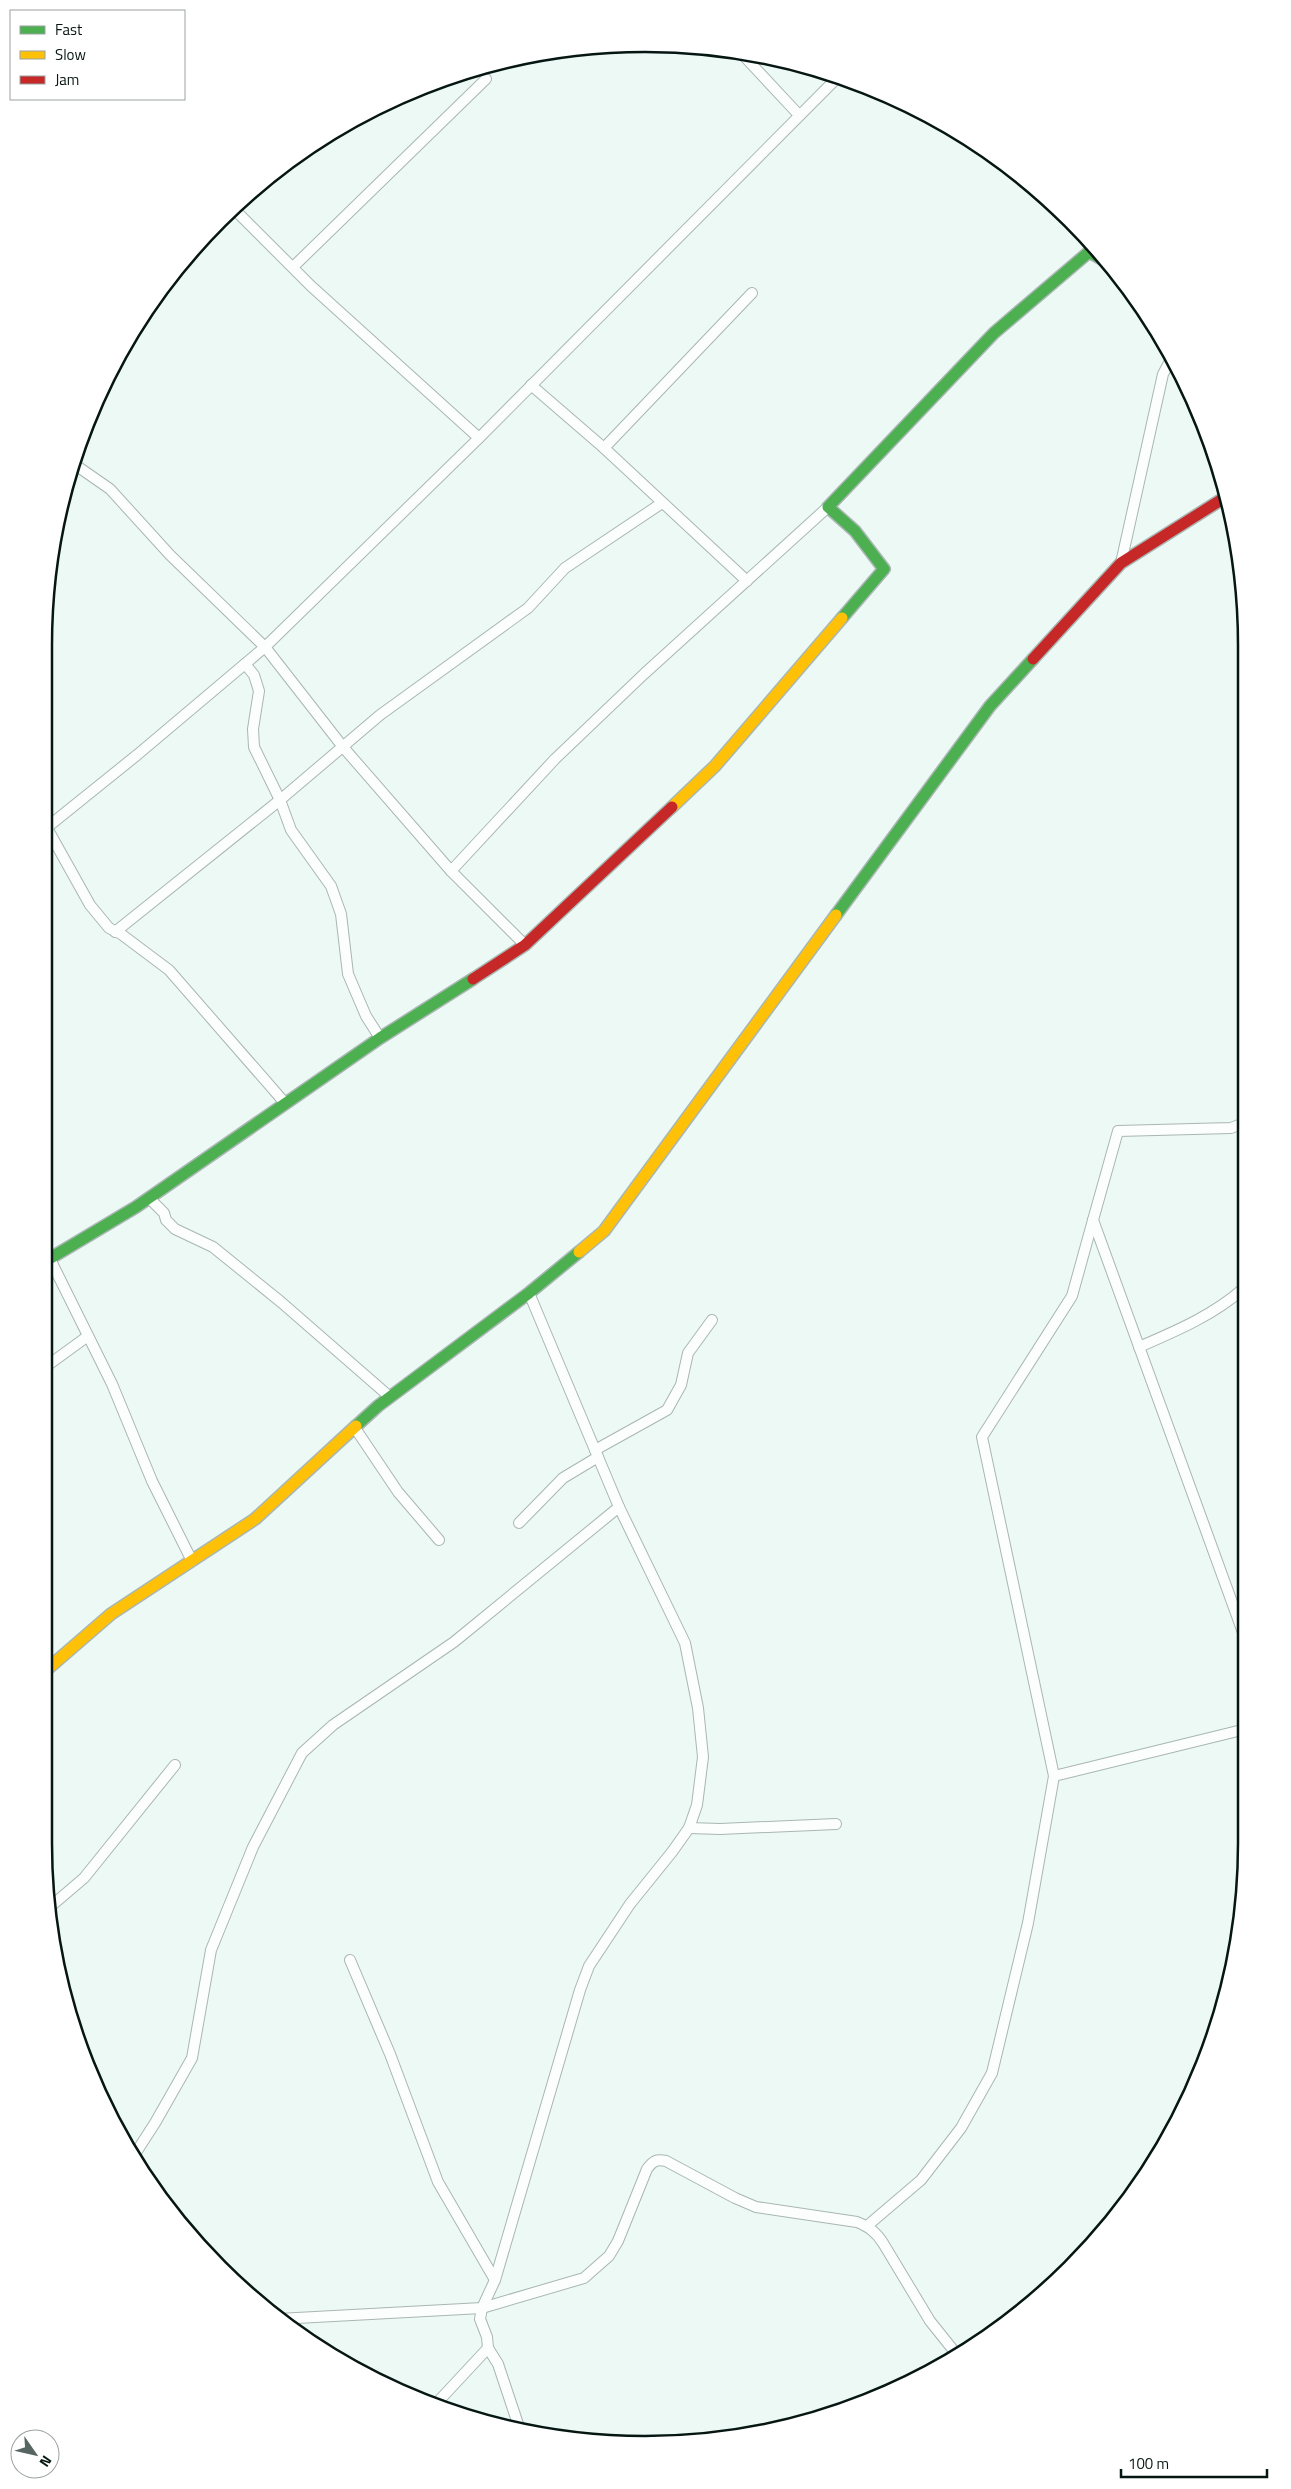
<svg xmlns="http://www.w3.org/2000/svg" width="1291" height="2489" viewBox="0 0 1291 2489" font-family="'Titillium Web',sans-serif">
<rect width="100%" height="100%" fill="#ecf9f5"/>
<g fill="none" stroke-linecap="round" stroke-linejoin="round">
<!-- street casing -->
<g stroke="#a9b6b3" stroke-width="12">
<g id="street">
<polyline points="743,55 799,115"/>
<polyline points="234,209 311,286 479,438"/>
<polyline points="293,267 486,79"/>
<polyline points="531,385 604,448 747,581"/>
<polyline points="604,448 752,293"/>
<polyline points="74,464 110,489 170,555 265,647 343,747 451,871 525,945"/>
<polyline points="1121,563 1163,374 1170,361"/>
<polyline points="245,664 254,675 259,691 253,729 254,747 280,800 291,830 331,886 341,914 348,974 366,1016 380,1038"/>
<polyline points="47,828 90,905 109,928 121,934 169,970 285,1103"/>
<polyline points="45,829 137,755 265,647 479,438 837,78"/>
<polyline points="451,871 555,759 644,674 828,507"/>
<polyline points="115,932 280,800 380,715 528,608 565,568 662,503"/>
<polyline points="1244,1123 1231,1128 1118,1131 1093,1220 1245,1638"/>
<polyline points="149,1198 164,1213 166,1220 175,1229 213,1247 281,1302 390,1397"/>
<polyline points="44,1240 50,1259 112,1384 152,1481 192,1561"/>
<path d="M1139,1347C1176,1331 1214,1315 1244,1288"/>
<polyline points="44,1368 88,1336"/>
<polyline points="355,1428 398,1492 439,1540"/>
<polyline points="595,1450 667,1410 681,1385 688,1353 712,1320"/>
<polyline points="519,1523 563,1478 598,1457"/>
<polyline points="1054,1776 982,1437 1072,1296 1093,1220"/>
<polyline points="689,1828 720,1829 836,1824"/>
<polyline points="50,1907 84,1878 175,1765"/>
<polyline points="350,1960 390,2054 438,2182 495,2280"/>
<polyline points="133,2157 155,2123 192,2058 211,1950 253,1847 302,1753 333,1725 454,1642 619,1507"/>
<polyline points="867,2226 921,2180 961,2128 992,2073 1028,1923 1054,1776 1246,1729"/>
<path d="M278,2319L482,2308L584,2278L609,2256L618,2241L647,2169C653,2161 656,2159 666,2161L735,2198L756,2207L857,2222C869,2227 876,2232 883,2243L930,2321L958,2356"/>
<polyline points="488,2348 498,2364 520,2430"/>
<polyline points="434,2406 488,2348 487,2337 480,2319 482,2308 495,2280 580,1990 589,1966 630,1904 672,1852 689,1828 697,1805 703,1757 698,1708 685,1643 619,1507 529,1293"/>
</g>
</g>
<!-- fast casing -->
<g stroke="#a9b6b3" stroke-width="14">
<g id="fast">
<polyline points="842,618 884,569 855,531 828,507 994,333 1089,252 1107,262"/>
<polyline points="836,915 990,706 1033,659"/>
<polyline points="44,1262 136,1207 380,1038 473,979"/>
<polyline points="356,1426 378,1406 529,1293 579,1252"/>
</g>
</g>
<!-- slow casing -->
<g stroke="#a9b6b3" stroke-width="14">
<g id="slow">
<polyline points="672,807 715,766 842,618"/>
<polyline points="579,1252 604,1231 836,915"/>
<polyline points="44,1672 111,1614 255,1519 356,1426"/>
</g>
</g>
<!-- jam casing -->
<g stroke="#a9b6b3" stroke-width="14">
<g id="jam">
<polyline points="1033,659 1121,563 1224,498"/>
<polyline points="473,979 525,945 672,807"/>
</g>
</g>
<!-- street -->
<use href="#street" stroke="#fcfefe" stroke-width="10"/>
<!-- fast -->
<use href="#fast" stroke="#4caf50" stroke-width="11"/>
<!-- slow -->
<use href="#slow" stroke="#ffc107" stroke-width="11"/>
<!-- jam -->
<use href="#jam" stroke="#c62828" stroke-width="11"/>
</g>
<!-- crop -->
<path d="M0 0H1291V2489H0ZM645 52H645A593 593 0 0 1 1238 645V1843A593 593 0 0 1 645 2436H645A593 593 0 0 1 52 1843V645A593 593 0 0 1 645 52Z" fill="#fff" fill-rule="evenodd"/>
<path fill="none" stroke="#061612" stroke-width="2.5" d="M645 52H645A593 593 0 0 1 1238 645V1843A593 593 0 0 1 645 2436H645A593 593 0 0 1 52 1843V645A593 593 0 0 1 645 52Z"/>
<!-- legend -->
<rect x="10" y="10" width="175" height="90" fill="#ffffff" stroke="#9ba2a0"/>
<rect x="20" y="26" width="25" height="8" fill="#4caf50" stroke="#9ba2a0"/>
<text x="55" y="35" font-size="15" fill="#061612">Fast</text>
<rect x="20" y="51" width="25" height="8" fill="#ffc107" stroke="#9ba2a0"/>
<text x="55" y="60" font-size="15" fill="#061612">Slow</text>
<rect x="20" y="76" width="25" height="8" fill="#c62828" stroke="#9ba2a0"/>
<text x="55" y="85" font-size="15" fill="#061612">Jam</text>
<!-- north arrow -->
<g transform="translate(35 2454) rotate(124)"><circle r="24" fill="#ffffff" stroke="#9ba2a0"/>
<path d="M0-4L9 19L0 12L-9 19Z" fill="#566561"/>
<text y="-8" font-size="14" font-weight="bold" text-anchor="middle" fill="#061612">N</text>
</g>
<!-- scale -->
<path d="M1121 2469v8h146v-8" fill="none" stroke="#061612" stroke-width="2.5"/>
<text x="1128" y="2469" font-size="15" fill="#061612" stroke="#ffffff" stroke-width="4" paint-order="stroke">100 m</text>
</svg>
